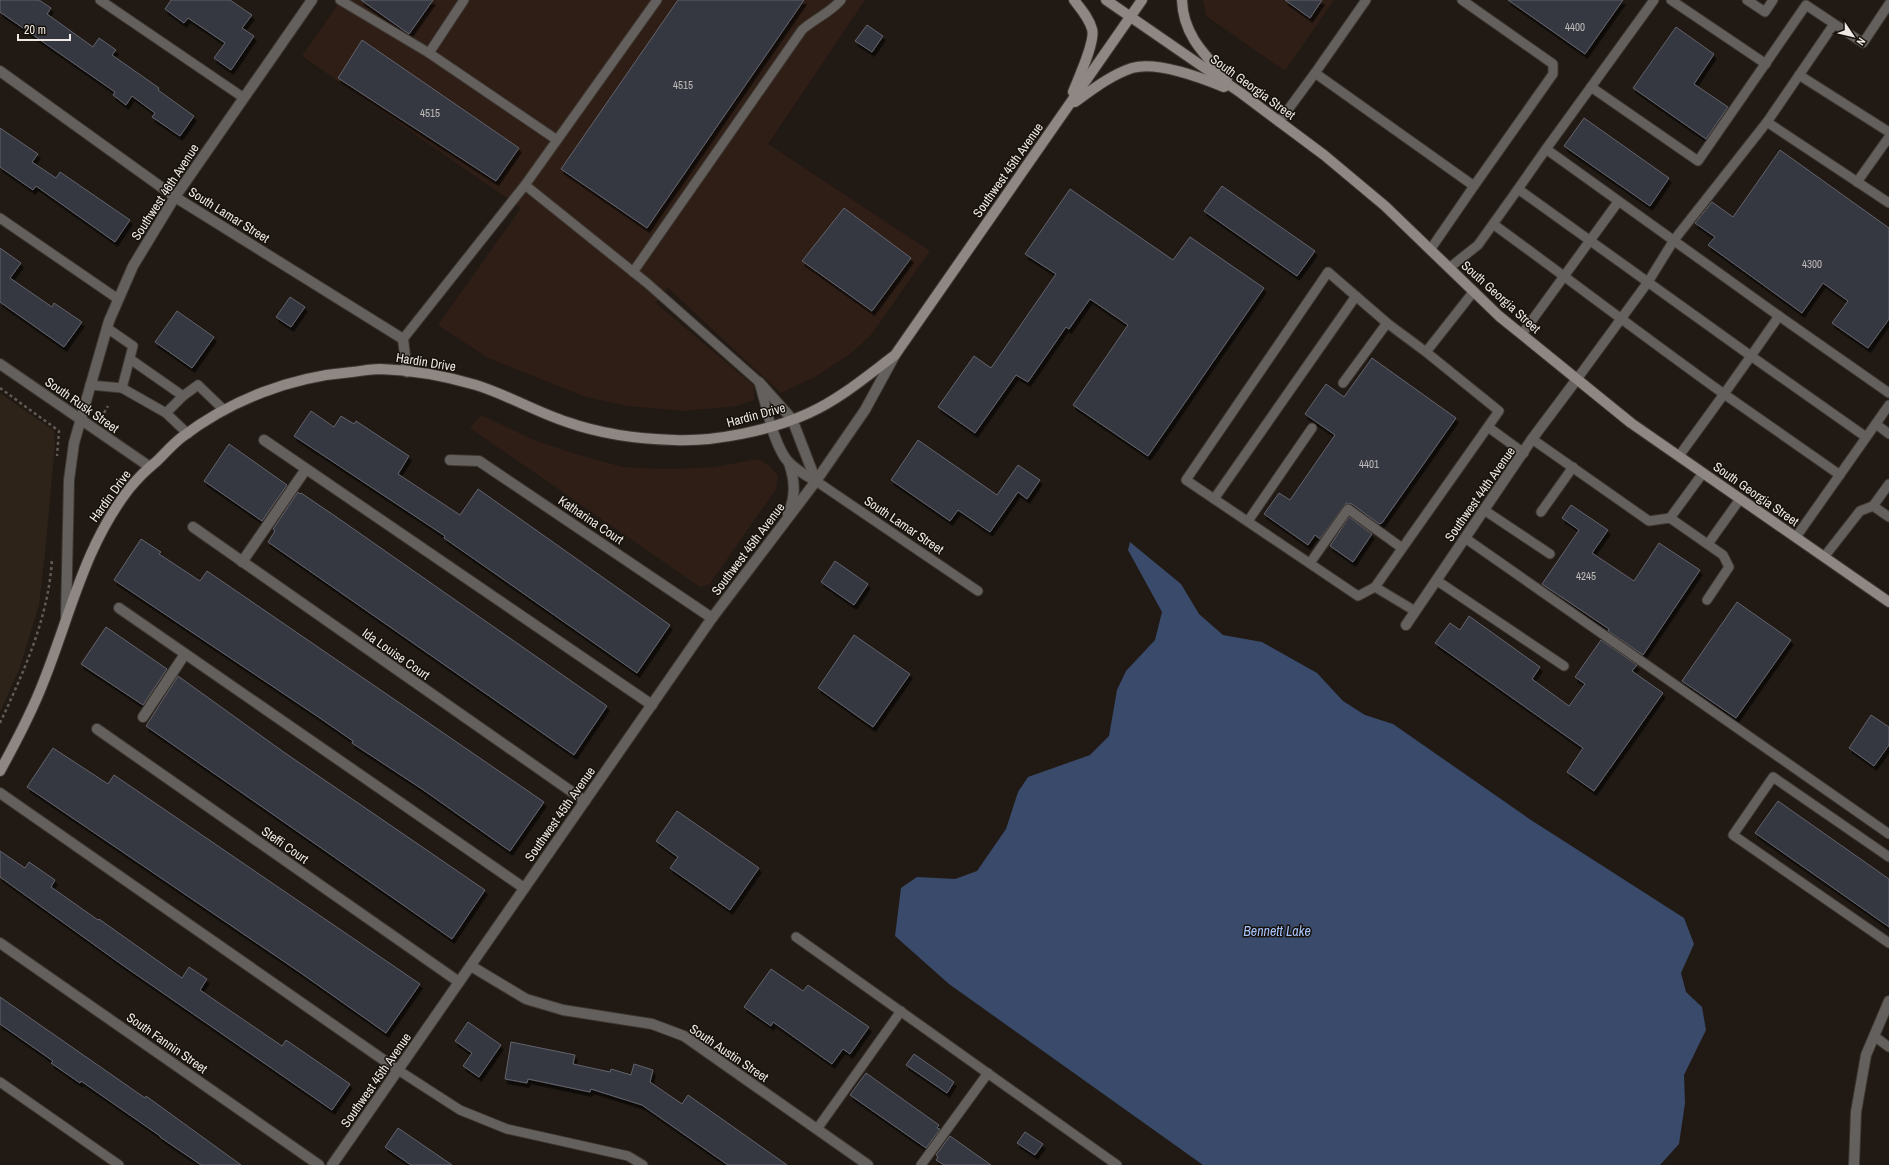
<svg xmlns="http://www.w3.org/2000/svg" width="1889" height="1165" viewBox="0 0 1889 1165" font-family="'Archivo Narrow',sans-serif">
<defs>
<filter id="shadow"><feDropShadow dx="2.5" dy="4.5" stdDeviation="0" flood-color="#0009"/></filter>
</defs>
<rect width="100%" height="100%" fill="#211a14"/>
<!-- commercial -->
<g fill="#2e1e16">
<polygon points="341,0 865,0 768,144 930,251 871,335 850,354 815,377 781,393 667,287 656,303 754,386 754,400 737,406 684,411 627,406 586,397 488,358 438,325 521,208 302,56"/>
<polygon points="1203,0 1334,0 1285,71 1206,16"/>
<polygon points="481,415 534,440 572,453 623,467 668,469 714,467 758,459 769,465 778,476 776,489 709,585 700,587 470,428"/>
</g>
<!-- built -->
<polygon fill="#2e2319" points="0,393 54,431 55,445 45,553 39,605 20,667 0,712"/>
<!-- water -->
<polygon fill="#394a6b" points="1130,542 1181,584 1199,614 1223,635 1262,642 1317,673 1343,701 1365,715 1393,724 1531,820 1684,918 1694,944 1681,973 1686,992 1702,1007 1706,1030 1684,1075 1685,1103 1679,1144 1660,1165 1203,1165 949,984 895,936 901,888 917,877 955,879 977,871 1006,829 1018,792 1028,777 1090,755 1109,736 1117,690 1126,671 1155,640 1162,612 1128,550"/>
<!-- building -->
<g fill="#36373f" stroke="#63636d" filter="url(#shadow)">
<polygon points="0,0 39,0 51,8 47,14 93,47 99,38 116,50 112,55 159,88 158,90 194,116 180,136 152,117 155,113 132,96 126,105 113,95 115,92 0,12"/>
<polygon points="171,0 230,0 252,15 242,28 254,36 231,70 214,58 225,43 188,18 184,23 165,9"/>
<polygon points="361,0 433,0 409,34"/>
<polygon points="678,0 804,0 647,228 561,169"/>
<polygon points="1285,0 1322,0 1310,18"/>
<polygon points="1508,0 1623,0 1585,54"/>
<polygon points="867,25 883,36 872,52 855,41"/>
<polygon points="1676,27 1714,54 1694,84 1728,107 1706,139 1633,88"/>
<polygon points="362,40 519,148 496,181 338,78"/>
<polygon points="1584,118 1669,178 1650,206 1564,146"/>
<polygon points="0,128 38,154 32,162 56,178 60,172 130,220 115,242 36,186 33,190 0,167"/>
<polygon points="1780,150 1889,228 1889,319 1868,348 1832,323 1848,301 1823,283 1802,313 1708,245 1715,237 1695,223 1712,202 1733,217"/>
<polygon points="1222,186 1315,251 1297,276 1204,211"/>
<polygon points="1070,189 1173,260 1190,237 1264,288 1148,456 1073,405 1128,325 1090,299 1069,329 1066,327 1028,382 1016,375 975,433 938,407 974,356 991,368 1056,274 1025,254"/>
<polygon points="844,208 911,258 872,311 802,261"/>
<polygon points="0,248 21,263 10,278 52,307 54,303 82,322 64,347 0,302"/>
<polygon points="290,297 305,307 291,327 276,317"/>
<polygon points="177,311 214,337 192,368 155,342"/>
<polygon points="1372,358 1456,418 1382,523 1379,524 1352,504 1346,503 1320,539 1315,535 1308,545 1264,514 1279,493 1290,500 1335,435 1305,414 1326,384 1344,397"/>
<polygon points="311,411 334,427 341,416 354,424 356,421 409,456 398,474 460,515 478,489 670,625 637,673 480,563 444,538 445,536 294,436"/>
<polygon points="918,440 997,495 1018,465 1040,480 1027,499 1018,492 990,532 958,510 950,521 891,480"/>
<polygon points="229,444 287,485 262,521 204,481"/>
<polygon points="298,492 300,494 301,493 335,516 607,706 574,755 268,542 275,531 273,529"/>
<polygon points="1571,505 1608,530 1592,553 1634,581 1659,543 1700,570 1643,655 1608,631 1609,629 1542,584 1579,530 1562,518"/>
<polygon points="1349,517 1372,534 1353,562 1330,546"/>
<polygon points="141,539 161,552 159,554 200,581 207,571 544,802 510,851 422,789 352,743 353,741 317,716 114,580"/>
<polygon points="835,561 868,584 854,605 821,582"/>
<polygon points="1737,602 1791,640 1736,718 1682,681"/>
<polygon points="1469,616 1540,667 1532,679 1569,706 1585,684 1575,677 1601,640 1637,665 1632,671 1663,693 1594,791 1567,772 1583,748 1435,643 1450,623 1460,630"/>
<polygon points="106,627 167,669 143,705 81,664"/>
<polygon points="854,635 910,674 873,727 818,688"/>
<polygon points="178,676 285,753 485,890 452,939 146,726"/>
<polygon points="1871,715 1889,727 1889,745 1874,766 1849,748"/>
<polygon points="53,748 108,784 114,775 420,984 386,1033 298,971 27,787"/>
<polygon points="1778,801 1889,879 1889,927 1755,833"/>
<polygon points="677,811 759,868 730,910 670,868 678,857 656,841"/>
<polygon points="0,851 25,868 29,862 55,880 51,887 98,920 99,919 182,978 189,967 207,979 200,990 282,1046 286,1040 350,1084 332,1110 121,964 0,877"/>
<polygon points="771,969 803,991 808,985 869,1027 850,1054 843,1049 832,1064 773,1022 771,1026 744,1007"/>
<polygon points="0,997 145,1098 146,1096 241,1165 201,1165 160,1137 160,1136 81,1081 80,1083 51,1063 53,1061 0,1024"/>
<polygon points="468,1022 501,1045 479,1077 463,1066 472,1053 455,1041"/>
<polygon points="511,1042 575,1055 573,1064 610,1072 611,1069 631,1075 634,1064 653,1070 650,1082 682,1104 688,1095 787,1165 728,1165 642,1105 591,1089 590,1092 528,1079 527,1083 505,1079"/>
<polygon points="914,1054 954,1082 947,1093 906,1065"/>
<polygon points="866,1073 939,1125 937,1128 940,1129 926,1148 850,1095"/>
<polygon points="398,1128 452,1165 411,1165 385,1147"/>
<polygon points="1025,1132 1043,1144 1035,1155 1017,1143"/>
<polygon points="950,1136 991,1165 944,1165 936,1160 938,1157 936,1155"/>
</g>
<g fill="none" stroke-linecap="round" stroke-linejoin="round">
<!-- service casing -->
<g stroke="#3e3731" stroke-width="11">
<g id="service">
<polyline points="100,0 244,98"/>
<polyline points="340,0 429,53 557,140"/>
<polyline points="1366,0 1315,73 1474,186 1430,250"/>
<polyline points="1462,0 1553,64 1553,74 1474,186"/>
<polyline points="1671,0 1766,64"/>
<polyline points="1747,0 1765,12 1773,0"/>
<polyline points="1834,24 1767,122 1889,203"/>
<polyline points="429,53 464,0"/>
<polyline points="1799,75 1889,132"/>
<polyline points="1591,87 1654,0"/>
<polyline points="1279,122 1315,73"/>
<polyline points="1546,149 1591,87 1698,161 1806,5 1863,43 1889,4"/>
<polyline points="1857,182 1889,137"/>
<polyline points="525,185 647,283 759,382 771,426"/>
<polyline points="1518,189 1546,149 1779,316"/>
<polyline points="0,218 118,299"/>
<path d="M1449,268L1478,245L1518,189L1751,356L1724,394C1646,338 1570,280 1493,224"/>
<path d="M633,272L802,30C814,19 830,13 841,0"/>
<polyline points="1522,334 1618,202"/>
<polyline points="403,339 525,185 657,0"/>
<polyline points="1426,352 1387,323 1328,272 1186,480 1358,596 1375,587 1499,411 1426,352 1474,291"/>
<polyline points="130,359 183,396"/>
<polyline points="1577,379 1648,282 1674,240 1767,122"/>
<polyline points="1343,383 1387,323"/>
<polyline points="90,385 122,388 133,346 107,328"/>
<polyline points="122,388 166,413 183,396 198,385 224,410"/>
<polyline points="166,413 188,434"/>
<polyline points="1876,424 1889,434"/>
<polyline points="1488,427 1524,453"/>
<polyline points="1866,437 1751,356 1779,316 1889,393"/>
<polyline points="1532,439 1649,521 1670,518 1723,555 1729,567 1707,600"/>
<polyline points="1679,456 1724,394 1840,475"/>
<polyline points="816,481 978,591"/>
<polyline points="1889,484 1873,506 1889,517"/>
<polyline points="1214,499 1356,296"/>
<polyline points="1484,510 1550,554"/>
<polyline points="1541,512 1573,467"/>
<polyline points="1670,518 1703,473"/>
<polyline points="1248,521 1312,428"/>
<polyline points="1796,537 1889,405"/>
<polyline points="1465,538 1889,834"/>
<polyline points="1708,544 1740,499"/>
<polyline points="1824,557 1860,511 1873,506"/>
<polyline points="1310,563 1348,509 1402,548"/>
<polyline points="1436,580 1564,666"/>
<polyline points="1375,587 1415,611"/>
<polyline points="1889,857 1773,777 1733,835 1889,943"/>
<polyline points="796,937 1117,1165"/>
<polyline points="1874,1036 1889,1047"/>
<polyline points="398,1070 460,1110 507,1129 628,1156 643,1165"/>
<polyline points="0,1082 119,1165"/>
<polyline points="817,1129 901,1011"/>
<polyline points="921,1165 988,1073"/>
</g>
</g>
<!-- minor casing -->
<g stroke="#3e3731" stroke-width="12">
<g id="minor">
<polyline points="0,71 175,197 403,339 407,372"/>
<polyline points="759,382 792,419"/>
<polyline points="264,440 652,705"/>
<polyline points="450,460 479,461 712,618"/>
<polyline points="193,527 585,801"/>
<polyline points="242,562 306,469"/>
<polyline points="119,608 524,888"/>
<polyline points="1406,625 1532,439 1577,379"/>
<polyline points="143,717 185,654"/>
<polyline points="97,729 459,982"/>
<polyline points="0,793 398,1070"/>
<polyline points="0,943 319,1165"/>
<polyline points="471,966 526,999 563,1010 652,1024 684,1036 868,1165"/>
</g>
</g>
<!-- tertiary casing -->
<g stroke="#3e3731" stroke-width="12">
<g id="tertiary">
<polyline points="0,364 150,467"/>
<polyline points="792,419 816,481"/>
<path d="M771,426C782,458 786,465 816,481"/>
<path d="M788,514C796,496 795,481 789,463"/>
<polyline points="66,617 69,480 74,443 109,321 133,266 175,197 312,0"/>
<polyline points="332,1165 712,618 816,481 865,410 895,355"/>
<polyline points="1854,1165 1856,1112 1866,1055 1889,1001"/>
</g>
</g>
<!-- secondary casing -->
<g stroke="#3e3731" stroke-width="12">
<g id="secondary">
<polyline points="1106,0 1241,93 1324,155 1385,206 1499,316 1631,423 1889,602"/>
<path d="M1182,0C1183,35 1205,55 1227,79"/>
<path d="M1073,92C1078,79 1096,41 1092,29C1089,18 1081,9 1074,0"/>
<path d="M1075,102C1093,89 1111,75 1132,68C1156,61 1202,78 1224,87"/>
<path d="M0,771C16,742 31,714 43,683C70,616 84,547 129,489C137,479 147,469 157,461C165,453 173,444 182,437C231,400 290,377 352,372C361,371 371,369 380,369C413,370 445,376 476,385C508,395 536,412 567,422C601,434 638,439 674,440C715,442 772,430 809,413C840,399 867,376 895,355L1142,0"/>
</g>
</g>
<!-- path -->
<g stroke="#615a55" stroke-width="2.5" stroke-dasharray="3 3" stroke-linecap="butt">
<polyline points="0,388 59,431 57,456"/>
<polyline points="101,418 108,406"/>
<path d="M0,723C24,671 49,617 52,558"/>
</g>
<!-- service -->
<use href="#service" stroke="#64605d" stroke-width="9"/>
<!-- minor -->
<use href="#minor" stroke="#64605d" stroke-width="10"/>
<!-- tertiary -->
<use href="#tertiary" stroke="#64605d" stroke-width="10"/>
<!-- secondary -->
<use href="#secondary" stroke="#8e8783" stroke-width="10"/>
</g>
<g text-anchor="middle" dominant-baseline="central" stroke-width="3" stroke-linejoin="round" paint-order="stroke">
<!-- number labels -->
<g font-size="11" fill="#c0bcbc">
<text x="1575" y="27">4400</text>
<text x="683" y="85">4515</text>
<text x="430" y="113">4515</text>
<text x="1812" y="264">4300</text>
<text x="1369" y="464">4401</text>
<text x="1586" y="576">4245</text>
</g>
<!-- street labels -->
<g font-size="13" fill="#eee9e5" stroke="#17110b">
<text transform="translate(1253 87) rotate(36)">South Georgia Street</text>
<text transform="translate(1008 170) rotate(-55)">Southwest 45th Avenue</text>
<text transform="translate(165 192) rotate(-57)">Southwest 46th Avenue</text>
<text transform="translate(229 215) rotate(32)">South Lamar Street</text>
<text transform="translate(1501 297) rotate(42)">South Georgia Street</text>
<text transform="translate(426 362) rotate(9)">Hardin Drive</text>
<text transform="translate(82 405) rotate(35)">South Rusk Street</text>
<text transform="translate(756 415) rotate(-15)">Hardin Drive</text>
<text transform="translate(1480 494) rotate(-55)">Southwest 44th Avenue</text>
<text transform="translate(1756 494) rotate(35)">South Georgia Street</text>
<text transform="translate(110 496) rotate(-54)">Hardin Drive</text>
<text transform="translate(591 520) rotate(34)">Katharina Court</text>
<text transform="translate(904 525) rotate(34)">South Lamar Street</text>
<text transform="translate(748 549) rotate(-53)">Southwest 45th Avenue</text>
<text transform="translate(396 654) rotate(35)">Ida Louise Court</text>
<text transform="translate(560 814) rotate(-55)">Southwest 45th Avenue</text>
<text transform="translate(285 845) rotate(35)">Steffi Court</text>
<text transform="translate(167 1043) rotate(35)">South Fannin Street</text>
<text transform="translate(729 1053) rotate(34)">South Austin Street</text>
<text transform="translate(376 1080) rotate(-55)">Southwest 45th Avenue</text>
</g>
<!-- water labels -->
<g font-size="14" font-style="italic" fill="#a5c4ff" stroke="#17110b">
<text x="1277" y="931">Bennett Lake</text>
</g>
</g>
<!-- north arrow -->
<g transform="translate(1853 36) rotate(125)" stroke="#17110b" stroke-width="3" paint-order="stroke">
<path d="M0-3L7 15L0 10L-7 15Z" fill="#eee9e5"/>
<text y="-6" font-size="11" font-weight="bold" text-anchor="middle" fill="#eee9e5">N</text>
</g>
<!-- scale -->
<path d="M18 34v6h52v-6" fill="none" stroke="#eee9e5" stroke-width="2"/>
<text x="24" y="34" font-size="12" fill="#eee9e5" stroke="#17110b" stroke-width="3" paint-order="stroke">20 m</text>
</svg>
